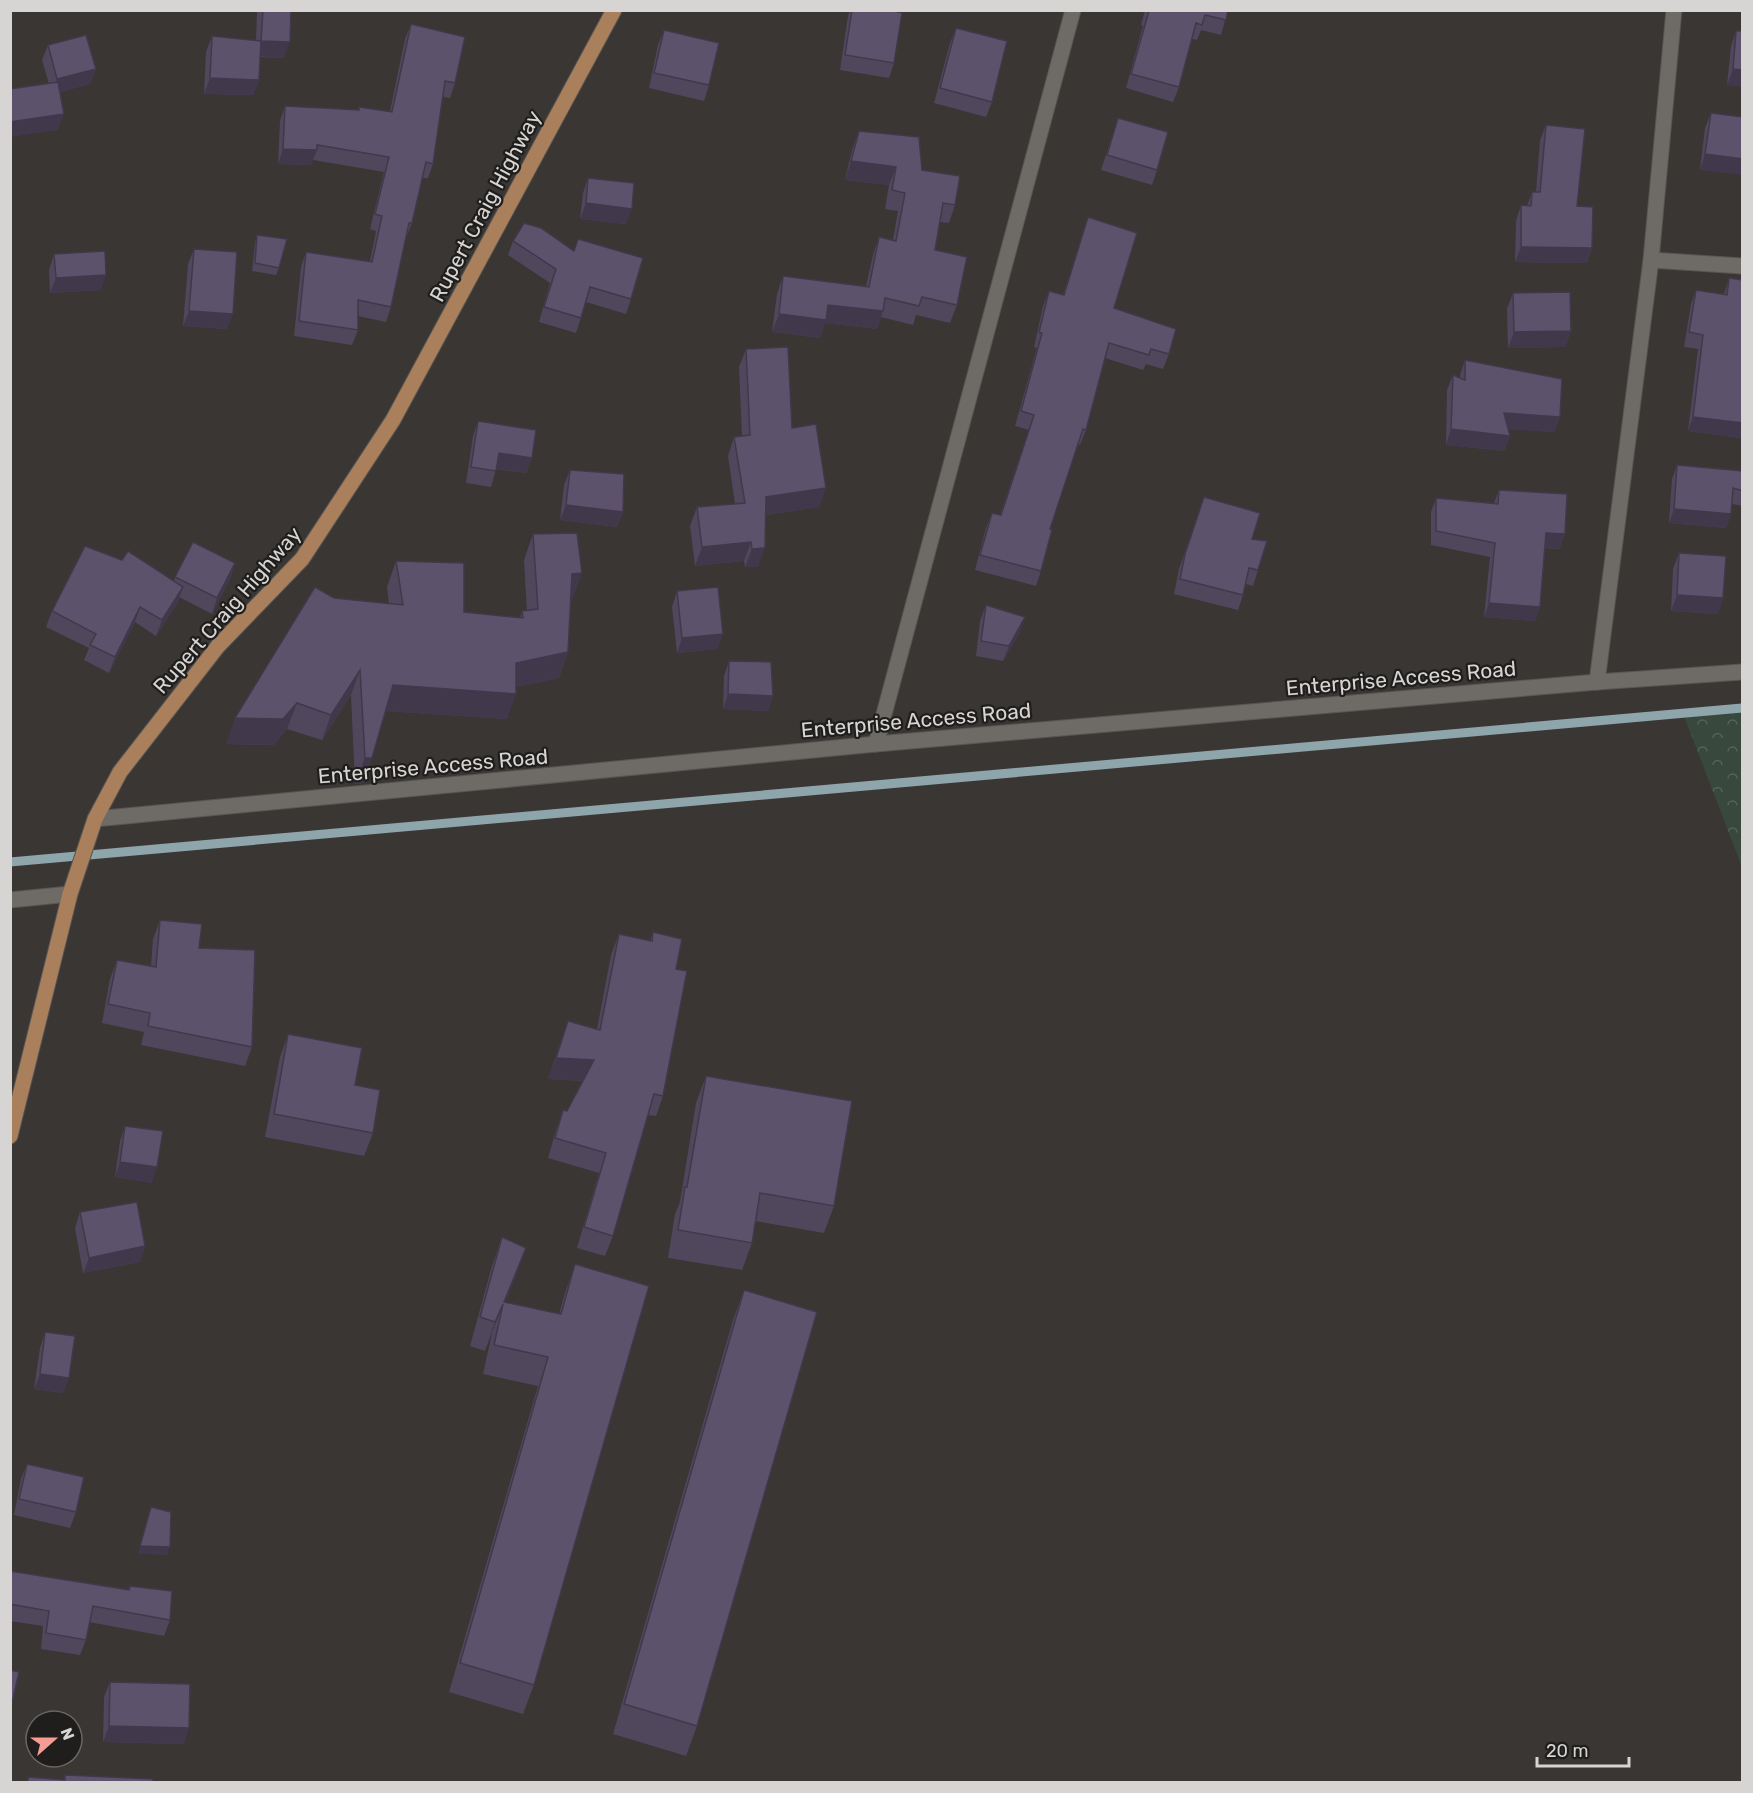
<svg xmlns="http://www.w3.org/2000/svg" width="1753" height="1793" viewBox="0 0 1753 1793" font-family="Rubik,sans-serif">
<defs>
<pattern id="forest-crowns" width="20" height="18" patternUnits="userSpaceOnUse" patternTransform="scale(1.5)"><rect width="20" height="18" fill="#38483d"/><path d="M2 6a3 3 0 1 1 6 0M12 15a3 3 0 1 1 6 0" fill="none" stroke="#546258"/></pattern>
</defs>
<rect width="100%" height="100%" fill="#393633"/>
<!-- forest -->
<polygon fill="url(#forest-crowns)" points="1742,710 1742,867 1684,716"/>
<g fill="none" stroke-linecap="round" stroke-linejoin="round">
<!-- stream -->
<polyline stroke="#8da5ab" stroke-width="9" points="10,862 1742,708"/>
<!-- minor casing -->
<g stroke="#585452" stroke-width="17">
<g id="minor">
<polyline points="1651,260 1742,266"/>
<polyline points="1597,682 1651,260 1674,10"/>
<polyline points="876,744 1073,10"/>
<polyline points="95,819 876,744 1597,682 1742,672"/>
<polyline points="10,900 70,894"/>
</g>
</g>
<!-- primary casing -->
<g stroke="#585452" stroke-width="17">
<polyline id="primary" points="10,1136 70,894 95,819 120,772 218,646 302,559 393,420 614,10"/>
</g>
<!-- minor -->
<use href="#minor" stroke="#6e6a66" stroke-width="15"/>
<!-- primary -->
<use href="#primary" stroke="#aa805c" stroke-width="15"/>
</g>
<!-- wall -->
<g fill="#50475c">
<polygon points="257,10 291,10 284,58 260,57 259,80 253,95 204,94 206,52 212,36 256,41"/>
<polygon points="850,10 891,10 894,63 889,78 840,70 848,16"/>
<polygon points="1145,10 1228,10 1221,35 1201,30 1197,40 1192,39 1179,87 1173,102 1126,88 1143,26 1141,25"/>
<polygon points="411,24 455,83 450,98 443,97 433,164 428,178 422,178 412,223 406,238 391,307 386,322 358,316 358,330 352,345 294,336 301,267 306,252 370,261 376,231 370,229 384,172 313,160 311,165 278,164 280,121 285,106 358,110 359,107 390,111 405,39"/>
<polygon points="956,28 992,102 986,117 934,103 950,43"/>
<polygon points="664,30 709,85 704,101 649,88 658,45"/>
<polygon points="1736,31 1743,86 1727,85 1731,46"/>
<polygon points="48,45 96,69 90,84 60,92 58,130 49,84 42,60"/>
<polygon points="1711,113 1743,117 1700,170 1705,128"/>
<polygon points="1118,118 1157,170 1152,185 1101,170"/>
<polygon points="1546,125 1592,248 1587,263 1515,262 1516,221 1521,205 1527,206 1532,192 1536,192 1540,140"/>
<polygon points="859,131 922,170 955,205 949,223 940,222 935,250 957,305 950,323 916,315 913,325 881,317 877,329 825,323 820,338 772,332 777,294 783,276 866,286 873,255 879,237 893,240 898,211 885,209 889,185 845,180 852,150"/>
<polygon points="588,178 626,224 580,219 583,193"/>
<polygon points="1088,217 1114,308 1169,354 1163,369 1146,364 1143,370 1105,358 1086,430 1080,445 1078,444 1050,529 1041,571 1036,586 975,570 986,528 992,513 1000,515 1029,430 1015,426 1037,348 1034,347 1043,306 1049,291 1063,295"/>
<polygon points="257,235 279,268 276,275 252,271 255,243"/>
<polygon points="578,239 631,299 626,314 586,302 576,333 539,322 550,283 508,255 513,241 574,250"/>
<polygon points="194,249 227,329 183,326 188,264"/>
<polygon points="54,254 101,290 50,293 49,270"/>
<polygon points="1729,278 1743,280 1743,431 1740,438 1688,431 1698,349 1684,347 1691,304 1696,290 1724,294"/>
<polygon points="1513,293 1571,331 1565,347 1508,348 1507,309"/>
<polygon points="746,349 826,488 819,507 766,515 758,567 745,567 744,561 695,566 690,526 697,507 735,504 728,456 734,437 742,436 739,367"/>
<polygon points="1465,360 1560,417 1554,432 1508,429 1505,451 1446,445 1447,390 1453,375 1460,378 1460,375"/>
<polygon points="478,421 532,458 526,473 496,469 491,487 466,483 473,436"/>
<polygon points="1677,465 1743,471 1743,506 1732,504 1731,514 1726,528 1669,523 1672,479"/>
<polygon points="570,470 623,512 617,527 560,520 564,485"/>
<polygon points="1499,490 1560,549 1545,548 1540,607 1535,621 1484,617 1490,557 1431,545 1431,512 1436,498 1494,503"/>
<polygon points="1204,497 1258,570 1253,586 1246,584 1243,595 1238,610 1174,594 1179,569"/>
<polygon points="533,534 573,599 570,599 568,652 559,678 516,687 507,719 386,711 363,783 355,784 351,695 322,740 287,729 274,745 226,744 334,598 389,604 387,587 396,561 464,612 520,618 522,611 527,611 524,560"/>
<polygon points="1679,553 1723,598 1718,614 1671,611 1673,569"/>
<polygon points="122,560 174,581 175,577 235,563 230,579 212,614 179,597 178,602 156,636 135,622 109,673 84,660 89,648 46,627 52,611"/>
<polygon points="677,591 723,634 717,649 677,653 672,607"/>
<polygon points="986,605 1020,632 1003,661 976,656 980,621"/>
<polygon points="729,661 773,696 768,711 723,709 724,676"/>
<polygon points="160,920 199,948 252,1047 245,1066 141,1045 144,1032 102,1023 110,979 117,960 151,966 153,939"/>
<polygon points="653,932 676,969 663,1096 656,1116 648,1115 613,1236 605,1256 577,1248 599,1173 548,1158 556,1130 563,1110 567,1111 583,1081 548,1079 568,1021 597,1029 611,955 619,934 650,941"/>
<polygon points="288,1034 355,1085 373,1133 364,1156 265,1137 280,1057"/>
<polygon points="706,1076 834,1206 824,1233 755,1221 752,1243 742,1270 668,1258 675,1214 680,1202 696,1103"/>
<polygon points="125,1126 152,1183 115,1177 120,1141"/>
<polygon points="80,1212 145,1246 140,1262 83,1273 75,1228"/>
<polygon points="502,1237 516,1276 505,1302 559,1314 565,1293 575,1264 534,1685 523,1714 449,1692 538,1386 483,1374 492,1333 485,1351 470,1346 492,1266"/>
<polygon points="744,1290 697,1726 686,1756 613,1734 733,1320"/>
<polygon points="45,1332 69,1378 63,1393 34,1389 40,1348"/>
<polygon points="27,1464 76,1512 70,1528 14,1515 21,1479"/>
<polygon points="10,1571 128,1589 130,1586 170,1620 164,1636 89,1622 86,1640 80,1655 41,1649 43,1626 10,1621"/>
<polygon points="110,1682 184,1744 103,1742 104,1697"/>
</g>
<!-- shaded-wall -->
<g fill="#41394b">
<polygon points="261,41 290,42 284,58 256,56"/>
<polygon points="96,69 90,84 52,95 57,79"/>
<polygon points="1733,69 1743,70 1743,86 1727,85"/>
<polygon points="210,78 259,80 253,95 204,94"/>
<polygon points="64,114 58,130 10,137 10,122"/>
<polygon points="283,149 317,150 311,165 278,164"/>
<polygon points="1705,154 1743,159 1743,175 1700,170"/>
<polygon points="851,161 896,167 889,185 845,180"/>
<polygon points="586,203 632,209 626,224 580,219"/>
<polygon points="1521,247 1592,248 1587,263 1515,262"/>
<polygon points="106,275 101,290 50,293 56,278"/>
<polygon points="828,305 883,311 877,329 825,323 820,338 772,332 779,314"/>
<polygon points="189,311 233,314 227,329 183,326"/>
<polygon points="1571,331 1565,347 1508,348 1514,332"/>
<polygon points="1504,413 1560,417 1554,432 1498,429"/>
<polygon points="1693,417 1743,423 1743,431 1740,438 1688,431"/>
<polygon points="1451,429 1510,436 1505,451 1446,445"/>
<polygon points="499,453 532,458 526,473 493,468"/>
<polygon points="826,488 819,507 759,516 766,497"/>
<polygon points="566,505 623,512 617,527 560,520"/>
<polygon points="1674,509 1731,514 1726,528 1669,523"/>
<polygon points="1546,533 1565,534 1560,549 1541,547"/>
<polygon points="751,542 744,561 695,566 702,547"/>
<polygon points="765,548 758,567 745,567 752,549"/>
<polygon points="235,563 230,579 212,614 217,598"/>
<polygon points="582,573 573,599 562,600 572,574"/>
<polygon points="183,587 178,602 156,636 162,620"/>
<polygon points="1677,595 1723,598 1718,614 1671,611"/>
<polygon points="1489,603 1540,607 1535,621 1484,617"/>
<polygon points="140,607 135,622 109,673 115,657"/>
<polygon points="1025,617 1020,632 1003,661 1009,646"/>
<polygon points="723,634 717,649 677,653 682,638"/>
<polygon points="568,652 559,678 507,689 516,663"/>
<polygon points="360,670 351,695 322,740 331,715"/>
<polygon points="393,685 516,694 507,719 384,711"/>
<polygon points="728,694 773,696 768,711 723,709"/>
<polygon points="297,703 287,729 274,745 226,744 235,718"/>
<polygon points="365,758 372,758 363,783 355,784"/>
<polygon points="556,1058 594,1060 587,1081 548,1079"/>
<polygon points="120,1162 157,1167 152,1183 115,1177"/>
<polygon points="145,1246 140,1262 83,1273 89,1258"/>
<polygon points="526,1248 516,1276 501,1312 502,1305"/>
<polygon points="503,1304 492,1333 485,1351 495,1322"/>
<polygon points="40,1374 69,1378 63,1393 34,1389"/>
<polygon points="140,1546 170,1547 167,1555 138,1554"/>
<polygon points="109,1726 189,1728 184,1744 103,1742"/>
</g>
<!-- building -->
<g fill="#5d526b" stroke="#41394b" stroke-width="1.5">
<polygon points="263,10 291,10 290,42 261,41"/>
<polygon points="852,10 891,10 902,13 894,63 845,55"/>
<polygon points="1147,10 1228,10 1226,20 1205,15 1202,25 1196,23 1179,87 1131,74 1149,11"/>
<polygon points="411,24 465,37 455,83 445,81 433,164 426,162 412,223 409,223 391,307 358,300 358,330 299,321 306,252 372,262 382,216 375,214 389,157 317,145 317,150 283,149 285,106 359,110 359,107 392,112"/>
<polygon points="956,28 1007,41 992,102 940,88"/>
<polygon points="664,30 719,43 709,85 654,73"/>
<polygon points="1736,31 1743,31 1743,70 1733,69"/>
<polygon points="86,35 96,69 57,79 48,45"/>
<polygon points="212,36 261,41 259,80 210,78"/>
<polygon points="58,82 64,114 10,122 10,89"/>
<polygon points="1711,113 1743,117 1743,159 1705,154"/>
<polygon points="1118,118 1168,132 1157,170 1107,155"/>
<polygon points="1546,125 1585,129 1577,206 1593,207 1592,248 1521,247 1521,205 1531,206 1532,192 1540,192"/>
<polygon points="859,131 919,137 922,170 960,176 955,205 943,203 935,250 967,257 957,305 922,297 919,306 885,298 883,311 828,305 826,320 779,314 783,276 869,287 879,237 896,241 905,193 892,190 896,167 851,161"/>
<polygon points="588,178 634,183 632,209 586,203"/>
<polygon points="1088,217 1137,233 1114,308 1176,329 1169,354 1151,349 1149,355 1109,343 1086,430 1083,429 1050,529 1052,530 1041,571 980,555 992,513 1001,515 1034,415 1021,411 1042,333 1039,332 1049,291 1064,295"/>
<polygon points="524,223 541,228 574,251 578,239 643,258 631,299 590,287 581,318 544,307 556,269 513,241"/>
<polygon points="257,235 287,239 279,268 255,263"/>
<polygon points="194,249 237,252 233,314 189,311"/>
<polygon points="105,251 106,275 56,278 54,254"/>
<polygon points="1729,278 1743,280 1743,423 1693,417 1703,335 1689,332 1696,290 1727,295"/>
<polygon points="1570,292 1571,331 1514,332 1513,293"/>
<polygon points="788,347 792,428 816,424 826,488 766,497 765,548 752,549 751,542 702,547 697,507 745,503 734,437 750,435 746,349"/>
<polygon points="1465,360 1562,379 1560,417 1504,413 1510,436 1451,429 1453,375 1465,380"/>
<polygon points="478,421 536,430 532,458 499,453 496,471 471,467"/>
<polygon points="1677,465 1743,471 1743,491 1733,488 1731,514 1674,509"/>
<polygon points="570,470 624,474 623,512 566,505"/>
<polygon points="1499,490 1567,494 1565,534 1546,533 1540,607 1489,603 1495,543 1436,531 1436,498 1498,504"/>
<polygon points="1204,497 1260,513 1252,539 1267,541 1258,570 1249,568 1243,595 1180,579 1185,554"/>
<polygon points="577,533 582,573 572,574 568,652 516,663 516,694 393,685 372,758 365,758 360,670 331,715 297,703 283,719 235,718 315,587 334,598 403,605 396,561 464,563 464,612 523,618 522,611 538,609 533,534"/>
<polygon points="193,542 235,563 217,598 175,577"/>
<polygon points="85,546 122,560 128,551 183,587 162,620 140,607 115,657 90,645 96,634 52,611"/>
<polygon points="1679,553 1726,556 1723,598 1677,595"/>
<polygon points="718,587 723,634 682,638 677,591"/>
<polygon points="986,605 1025,617 1009,646 981,641"/>
<polygon points="729,661 771,662 773,696 728,694"/>
<polygon points="160,920 202,924 199,948 255,950 252,1047 148,1026 150,1013 108,1004 117,960 156,967"/>
<polygon points="653,932 682,939 676,969 687,971 663,1096 654,1094 613,1236 584,1227 606,1153 555,1138 563,1110 567,1111 594,1060 556,1058 568,1021 600,1030 619,934 652,941"/>
<polygon points="288,1034 362,1048 355,1085 380,1090 373,1133 274,1114"/>
<polygon points="706,1076 852,1101 834,1206 760,1193 752,1243 678,1230 685,1187 687,1187"/>
<polygon points="125,1126 163,1131 157,1167 120,1162"/>
<polygon points="137,1202 145,1246 89,1258 80,1212"/>
<polygon points="502,1237 526,1248 504,1302 561,1314 575,1264 649,1286 534,1685 460,1663 548,1357 494,1345 503,1304 495,1322 480,1317"/>
<polygon points="744,1290 817,1312 697,1726 624,1704"/>
<polygon points="45,1332 75,1336 69,1378 40,1374"/>
<polygon points="27,1464 84,1477 76,1512 19,1499"/>
<polygon points="151,1507 171,1512 170,1547 140,1546"/>
<polygon points="10,1571 129,1590 130,1586 172,1591 170,1620 93,1606 86,1640 46,1633 49,1611 10,1604"/>
<polygon points="10,1670 19,1672 12,1703 10,1703"/>
<polygon points="110,1682 190,1684 189,1728 109,1726"/>
<polygon points="65,1775 153,1779 153,1782 28,1782 28,1777 65,1780"/>
</g>
<g text-anchor="middle" dominant-baseline="central" stroke-width="4.5" stroke-linejoin="round" paint-order="stroke">
<!-- street labels -->
<g font-size="21" fill="#d7d5d3" stroke="#1f1e1c">
<text transform="translate(485 206) rotate(-62)">Rupert Craig Highway</text>
<text transform="translate(227 610) rotate(-49)">Rupert Craig Highway</text>
<text transform="translate(1401 678) rotate(-5)">Enterprise Access Road</text>
<text transform="translate(916 720) rotate(-5)">Enterprise Access Road</text>
<text transform="translate(433 766) rotate(-5)">Enterprise Access Road</text>
</g>
</g>
<!-- border -->
<rect width="1753" height="1793" fill="none" stroke="#d7d5d3" stroke-width="24"/>
<!-- north arrow -->
<g transform="translate(54 1739) rotate(69)"><circle r="28" fill="#1f1e1c" stroke="#696765" stroke-width="1.5"/>
<path d="M0-4.5L10 22L0 15L-10 22Z" fill="#f59c95"/>
<text y="-9" font-size="16" font-weight="bold" text-anchor="middle" fill="#d7d5d3">N</text>
</g>
<!-- scale -->
<path d="M1537 1757v9h92v-9" fill="none" stroke="#d7d5d3" stroke-width="3"/>
<text x="1546" y="1757" font-size="18" fill="#d7d5d3" stroke="#1f1e1c" stroke-width="4.5" paint-order="stroke">20 m</text>
</svg>
